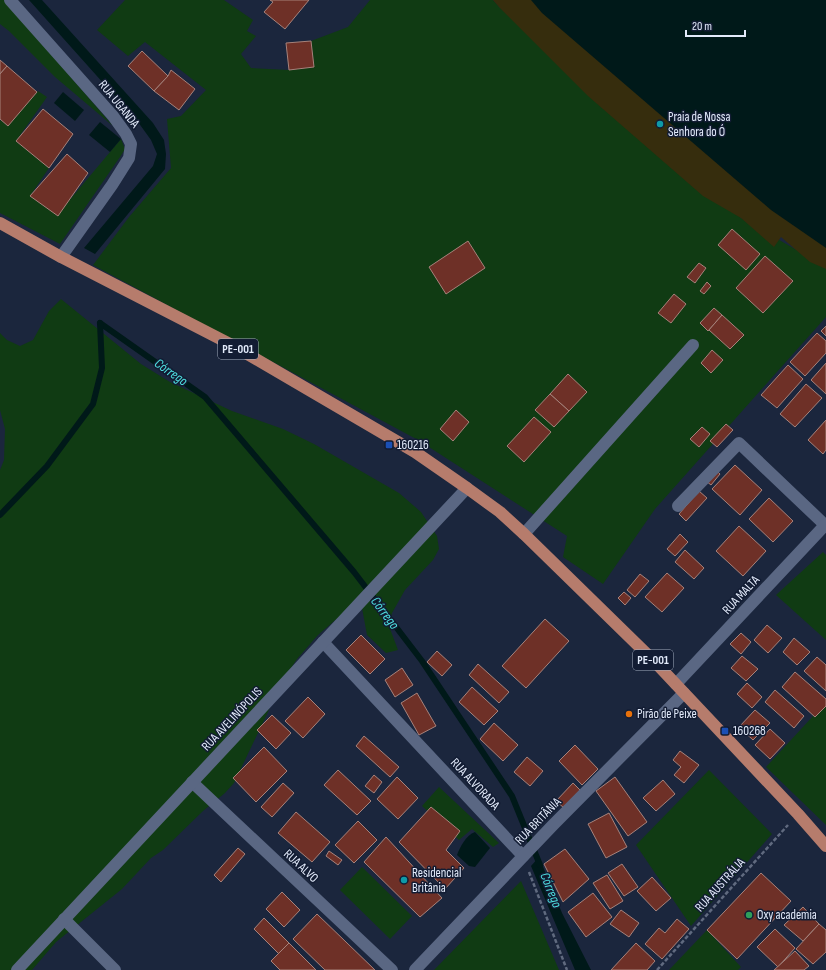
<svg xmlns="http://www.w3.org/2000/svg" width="826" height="970" viewBox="0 0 826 970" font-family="'Sofia Sans Condensed',sans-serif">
<rect width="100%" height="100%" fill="#1b263d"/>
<!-- green -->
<g fill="#103b13">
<polygon points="0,0 4,0 113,126 55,77 9,31 0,24"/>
<polygon points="125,0 224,0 253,20 247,31 256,36 241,54 251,68 289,70 314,67 311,41 348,27 370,0 493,0 499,7 741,218 826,267 826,317 655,509 603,584 563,557 567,536 418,440 93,265 129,217 171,168 167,119 181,116 206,90 145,42 128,56 97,30"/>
<polygon points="38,91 47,97 16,141 49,168 30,196 57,215 121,139 125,149 120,157 60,244 0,213 0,121 1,120 7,125"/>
<polygon points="61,299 141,364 170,382 232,411 283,429 314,444 399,493 421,512 437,536 439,549 433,560 405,590 392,613 389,626 398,650 386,653 367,635 362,608 348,609 318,635 297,659 273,695 268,712 234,783 225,793 203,811 163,850 151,858 122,889 56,942 32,970 0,970 0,470 4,460 5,429 0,410 0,333 7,340 20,346 33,340 49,311"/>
<polygon points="823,552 826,555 826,640 776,595"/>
<polygon points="826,702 826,825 766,767"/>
<polygon points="709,770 772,834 691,926 636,845"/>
<polygon points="439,787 499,843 493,847 472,829 459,840 422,806"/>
<polygon points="362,867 412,916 390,939 340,890"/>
<polygon points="521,881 559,970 434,970"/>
<polygon points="707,930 741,967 738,970 669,970"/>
</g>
<!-- sand -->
<polygon fill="#362d0d" points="493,0 567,0 826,211 826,269 810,262 781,237 774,247 741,218 703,196 588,96 499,7"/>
<!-- water -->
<g fill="#001919">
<polygon points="29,0 42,0 153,123 164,140 166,154 165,169 95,254 84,248 153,166 157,154 151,140 138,122"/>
<polygon points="531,0 826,0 826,248 771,210 542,13"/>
<polygon points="63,92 84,110 75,121 54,103"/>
<polygon points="100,122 121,139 110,152 89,135"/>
<path d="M475,832L490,848L475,867L469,866L457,855C460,847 466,835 475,832Z"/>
<polygon points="539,857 562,913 591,970 575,970 531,866"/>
</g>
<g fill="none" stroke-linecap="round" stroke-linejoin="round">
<!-- stream -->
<g stroke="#001919" stroke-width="6">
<polyline points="100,323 205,397 354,572 422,661 512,796 540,865"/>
<polyline points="0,515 47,466 93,404 102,368 100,323"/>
</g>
</g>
<!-- building -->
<g fill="#6e3027" stroke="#a6827b">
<polygon points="270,0 309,0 285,29 264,12 273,2"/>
<polygon points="311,41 314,67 289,70 286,43"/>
<polygon points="142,51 168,76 154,91 128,66"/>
<polygon points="0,60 7,66 0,74"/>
<polygon points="7,66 37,92 8,126 0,119 0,74"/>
<polygon points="171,70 195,89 179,110 154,91 168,76"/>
<polygon points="43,109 73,134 49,168 16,141"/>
<polygon points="67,154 88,173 58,216 30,196"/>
<polygon points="732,229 760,254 746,270 718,245"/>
<polygon points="468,241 485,268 446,294 429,267"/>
<polygon points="765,256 793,281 763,313 736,288"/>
<polygon points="699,263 706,268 695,283 687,277"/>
<polygon points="707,282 711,286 704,294 700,291"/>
<polygon points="674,294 686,304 671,323 658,313"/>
<polygon points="714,308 722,315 708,331 700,323"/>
<polygon points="722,315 744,335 730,349 709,330"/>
<polygon points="826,326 826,336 821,331"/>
<polygon points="817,333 826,341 826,353 805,376 790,362"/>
<polygon points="712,350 723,360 711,373 701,363"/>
<polygon points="826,363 826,394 811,380"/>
<polygon points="788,365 803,379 777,408 761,395"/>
<polygon points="568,374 587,392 569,411 550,394"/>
<polygon points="806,384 822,398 795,427 780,414"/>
<polygon points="550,394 569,411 554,427 535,410"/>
<polygon points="456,410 469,422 453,441 440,429"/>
<polygon points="534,417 551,432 524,462 507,446"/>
<polygon points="826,420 826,450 823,454 808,440"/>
<polygon points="726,424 733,430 717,447 710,441"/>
<polygon points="702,427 710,434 699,447 690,439"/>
<polygon points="735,465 762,490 740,515 712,489"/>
<polygon points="716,470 720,474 711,485 706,481"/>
<polygon points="699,491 707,498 686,521 679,514"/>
<polygon points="769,498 793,521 773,542 749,519"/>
<polygon points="739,526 766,551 743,576 716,551"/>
<polygon points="680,534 688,542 675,556 667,549"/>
<polygon points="685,550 704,568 694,579 675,562"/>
<polygon points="667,573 684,588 662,612 645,597"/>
<polygon points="640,574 649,581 635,597 627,590"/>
<polygon points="624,592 631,598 625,605 618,598"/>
<polygon points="545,619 569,641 526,688 502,666"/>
<polygon points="767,625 782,638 768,653 754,640"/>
<polygon points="741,633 751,642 741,654 730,644"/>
<polygon points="361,635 385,659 370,674 346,650"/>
<polygon points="794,638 810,652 797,665 783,652"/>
<polygon points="437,651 452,665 442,676 427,662"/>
<polygon points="742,656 758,669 746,681 731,668"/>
<polygon points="817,657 826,665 826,691 804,671"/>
<polygon points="478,664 509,692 499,703 469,675"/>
<polygon points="402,668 413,685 395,697 385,680"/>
<polygon points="795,672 826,699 826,706 815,717 782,687"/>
<polygon points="747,683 762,697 752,708 737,694"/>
<polygon points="472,687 498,711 484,725 459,702"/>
<polygon points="775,690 804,716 794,728 765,702"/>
<polygon points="417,693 436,726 419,735 401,703"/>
<polygon points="308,697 325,714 303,738 285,721"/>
<polygon points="755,710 770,723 753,740 739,727"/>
<polygon points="272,715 291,733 276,749 257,730"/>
<polygon points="494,723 518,745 503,761 480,739"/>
<polygon points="770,729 785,743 770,759 755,745"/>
<polygon points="364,736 399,767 390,777 356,746"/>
<polygon points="575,745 598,769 582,785 559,761"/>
<polygon points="264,747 287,771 256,802 233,778"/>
<polygon points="680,751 699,765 684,783 674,775 681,767 673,760"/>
<polygon points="527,757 543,771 530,786 514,772"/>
<polygon points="338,770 371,801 357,815 324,785"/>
<polygon points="374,775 382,782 374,793 365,786"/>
<polygon points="397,777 418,798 398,819 377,799"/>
<polygon points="615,777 647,822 628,836 596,791"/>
<polygon points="663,780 675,794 656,811 643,798"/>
<polygon points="283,783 294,793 272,817 261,807"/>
<polygon points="573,783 580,790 564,808 556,801"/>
<polygon points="431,807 460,831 446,850 464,868 445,889 399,842"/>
<polygon points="296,812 330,842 312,862 278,833"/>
<polygon points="609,813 627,847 606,858 588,824"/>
<polygon points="358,821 377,840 354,863 335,845"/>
<polygon points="386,837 442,898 420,917 364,862"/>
<polygon points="238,848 245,854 221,882 214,875"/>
<polygon points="565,849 589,879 563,902 544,864"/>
<polygon points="329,851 342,860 338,865 326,856"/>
<polygon points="622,864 638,887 624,896 608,873"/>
<polygon points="761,873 791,901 737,959 707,930"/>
<polygon points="607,875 623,901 610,909 593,883"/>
<polygon points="652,877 671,898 656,911 637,891"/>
<polygon points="282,892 300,910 284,927 266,909"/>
<polygon points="593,893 612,917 586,937 568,912"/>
<polygon points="803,907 819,924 803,941 784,925"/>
<polygon points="621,910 639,923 629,937 610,924"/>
<polygon points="317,914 375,970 325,970 293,939"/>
<polygon points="264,918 289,943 279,954 254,929"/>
<polygon points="677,919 689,929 662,959 645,944 659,928 665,933"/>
<polygon points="819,924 826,930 826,952 813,964 796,949"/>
<polygon points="775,929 795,948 778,967 757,947"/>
<polygon points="289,943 316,970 280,970 271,961"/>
<polygon points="636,943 655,961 647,970 611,970"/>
<polygon points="795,951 809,966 804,970 774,970"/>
</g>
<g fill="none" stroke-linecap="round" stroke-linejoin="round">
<!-- path -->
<g stroke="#606a7f" stroke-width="2.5" stroke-dasharray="4 2" stroke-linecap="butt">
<polyline points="529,872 567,970"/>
<polyline points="657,970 788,825"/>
</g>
<!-- minor -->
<g stroke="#5a6783" stroke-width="12">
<polyline points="10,0 113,116 126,134 131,144 129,158 112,185 61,257"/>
<polyline points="678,506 739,443 825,525"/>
<polyline points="524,534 693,345"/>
<polyline points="323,642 523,856"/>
<polyline points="676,684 826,524"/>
<polyline points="192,782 392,970"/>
<polyline points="64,919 115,970"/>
<polyline points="17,970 467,488"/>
<polyline points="415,970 553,825 684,693"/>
</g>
<!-- major -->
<polyline stroke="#b67c6c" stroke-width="12" points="0,223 61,257 232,345 415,452 467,488 500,512 524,534 654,661 798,814 826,846"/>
</g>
<!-- markers -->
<g fill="#0f9aa8" stroke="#121c33" stroke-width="1.5">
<circle cx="660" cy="124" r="4"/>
<circle cx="404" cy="880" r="4"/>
</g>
<g fill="#1a4fb4" stroke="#121c33" stroke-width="1.5">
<rect x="385" y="441" width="8" height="8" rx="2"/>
<rect x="721" y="727" width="8" height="8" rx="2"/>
</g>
<circle fill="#e8710a" stroke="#121c33" stroke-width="1.5" cx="629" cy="714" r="4"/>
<circle fill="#2e9e5b" stroke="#121c33" stroke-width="1.5" cx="749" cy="915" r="4"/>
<g text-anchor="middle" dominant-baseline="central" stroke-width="3" stroke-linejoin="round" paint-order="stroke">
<!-- shield labels -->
<g fill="#121c33" stroke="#a4adbf" stroke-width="1">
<rect x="218" y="339" width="40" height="20" rx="3"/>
<rect x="633" y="650" width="40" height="20" rx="3"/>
</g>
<g font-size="12" font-weight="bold" fill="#e3ebfb">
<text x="238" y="349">PE-001</text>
<text x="653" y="660">PE-001</text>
</g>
<!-- street labels -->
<g font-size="13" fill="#e3ebfb" stroke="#121c33">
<text transform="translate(119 104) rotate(51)">RUA UGANDA</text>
<text transform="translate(741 595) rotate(-47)">RUA MALTA</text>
<text transform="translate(232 719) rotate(-47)">RUA AVELINÓPOLIS</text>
<text transform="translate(475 784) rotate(47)">RUA ALVORADA</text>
<text transform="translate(538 821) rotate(-46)">RUA BRITÂNIA</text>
<text transform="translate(301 866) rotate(43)">RUA ALVO</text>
<text transform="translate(720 885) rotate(-48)">RUA AUSTRÁLIA</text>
</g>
<!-- poi labels -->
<g font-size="13" fill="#e3ebfb" stroke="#121c33" text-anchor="start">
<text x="668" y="117">Praia de Nossa<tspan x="668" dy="15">Senhora do Ó</tspan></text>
<text x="397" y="445">160216</text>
<text x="637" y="714">Pirão de Peixe</text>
<text x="733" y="731">160268</text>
<text x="412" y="873">Residencial<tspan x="412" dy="15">Britânia</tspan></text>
<text x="757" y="915">Oxy academia</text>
</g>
<!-- water labels -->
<g font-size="14" font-style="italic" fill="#4ededf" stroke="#121c33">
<text transform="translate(171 372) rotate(35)">Córrego</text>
<text transform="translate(385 613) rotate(53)">Córrego</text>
<text transform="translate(551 890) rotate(68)">Córrego</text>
</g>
</g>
<!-- scale -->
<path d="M686 30v6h59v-6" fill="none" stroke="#e3ebfb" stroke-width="2"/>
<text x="692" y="30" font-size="12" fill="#e3ebfb" stroke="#121c33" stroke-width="3" paint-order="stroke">20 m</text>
</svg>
